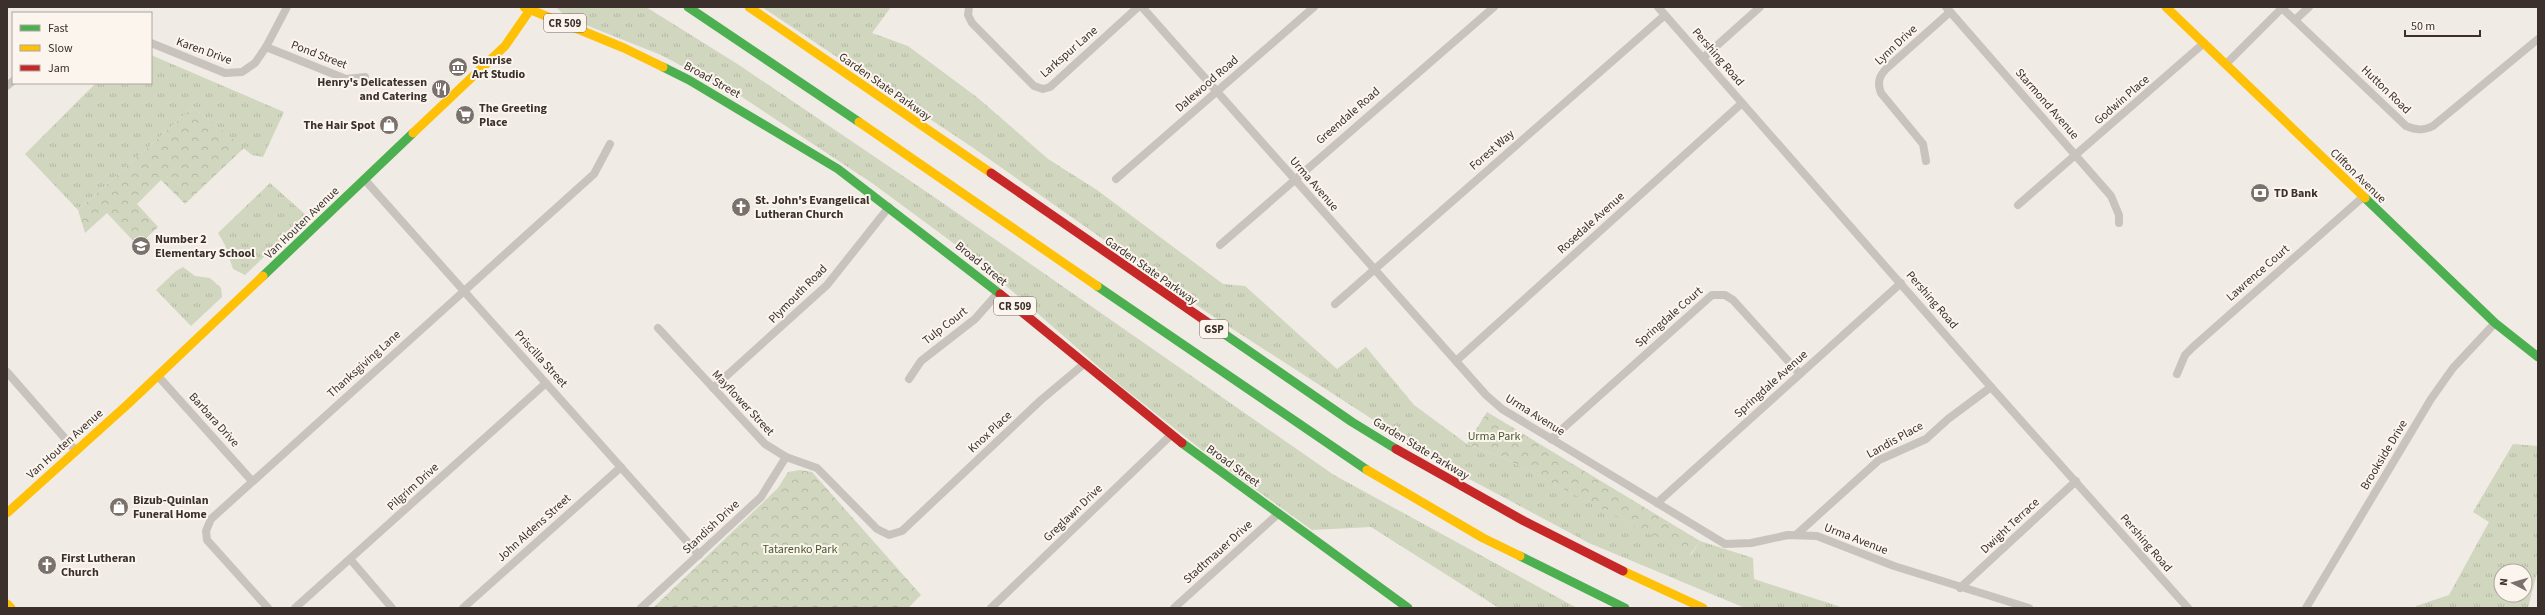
<svg xmlns="http://www.w3.org/2000/svg" width="2545" height="615" viewBox="0 0 2545 615" font-family="'Source Sans 3',sans-serif">
<defs>
<pattern id="grass-tufts" width="24" height="20" patternUnits="userSpaceOnUse"><rect width="24" height="20" fill="#d1d6bf"/><path d="M3 7l-1-3M5 7V3M7 7l1-3M15 17l-1-3M17 17v-4M19 17l1-3" fill="none" stroke="#b4b8a4"/></pattern>
<pattern id="park-crowns" width="20" height="18" patternUnits="userSpaceOnUse"><rect width="20" height="18" fill="#d1d6bf"/><path d="M2 6a3 3 0 1 1 6 0M12 15a3 3 0 1 1 6 0" fill="none" stroke="#b4b8a4"/></pattern>
</defs>
<rect width="100%" height="100%" fill="#f0ebe5"/>
<!-- grass -->
<g fill="url(#grass-tufts)" fill-rule="evenodd">
<polygon points="556,7 646,7 739,65 937,199 1334,475 1577,608 1499,608 1371,527 1312,530 1212,458 1116,382 979,262 872,183 742,97 661,55 566,17"/>
<polygon points="762,7 891,7 872,33 908,46 978,98 1048,159 1097,190 1223,284 1245,286 1337,369 1366,347 1414,405 1467,444 1504,458 1691,555 1700,541 1753,558 1754,579 1844,608 1745,608 1589,543 1443,465 1208,313 972,147"/>
<polygon points="151,55 284,112 263,157 252,155 193,107 78,210 25,154 96,83 151,83"/>
<polygon points="270,183 307,216 245,275 233,269 225,245 218,233"/>
<polygon points="183,267 195,276 210,278 221,288 222,297 191,326 156,290 176,271"/>
<path d="M2513,444L2538,446V569L2528,608H2415L2416,606L2449,595L2489,522L2473,512ZM2501,571H2525V595H2501Z"/>
</g>
<!-- park -->
<g fill="url(#park-crowns)">
<polygon points="193,107 244,148 185,204 161,180 137,204 158,227 138,246 107,213 85,233 78,210"/>
<polygon points="1487,412 1700,541 1690,555 1504,458 1467,444"/>
<polygon points="800,470 812,472 921,595 908,608 653,608 778,488 788,472"/>
</g>
<g fill="none" stroke-linecap="round" stroke-linejoin="round">
<!-- street -->
<g stroke="#c9c3be" stroke-width="8">
<polyline points="969,7 968,15 972,23 1034,86 1043,89 1050,87 1138,7"/>
<polyline points="1142,7 1486,395 1502,409 1725,544 1751,543 1788,535 1817,536 1894,566 2029,608"/>
<polyline points="1658,7 1991,387 2188,608"/>
<polyline points="1946,7 2111,196 2119,215 2119,223"/>
<path d="M2281,7L2406,126C2416,130 2423,131 2433,126L2538,39"/>
<polyline points="2295,20 2309,7"/>
<polyline points="151,43 225,73 242,72 255,63 266,47 287,7"/>
<polyline points="266,47 346,79 365,77"/>
<polyline points="1703,58 1760,7"/>
<polyline points="2226,64 2282,8"/>
<polyline points="7,86 13,81"/>
<path d="M1926,161L1923,144L1881,93C1877,82 1879,76 1887,68L1950,12"/>
<polyline points="1116,179 1314,7"/>
<polyline points="365,180 699,555"/>
<polyline points="2018,205 2204,43"/>
<polyline points="1220,245 1494,7"/>
<polyline points="1335,304 1665,15"/>
<polyline points="658,328 765,444 786,457 817,468 877,529 889,535 902,531 1041,400 1084,364"/>
<polyline points="1456,361 1742,103"/>
<polyline points="7,372 76,451"/>
<polyline points="2177,374 2185,355 2193,347 2363,197"/>
<polyline points="158,376 252,481"/>
<polyline points="909,379 921,361 975,319 998,293"/>
<polyline points="713,388 827,285 889,207"/>
<polyline points="1551,439 1712,295 1725,295 1733,300 1800,374"/>
<polyline points="1657,503 1901,283"/>
<polyline points="1796,535 1879,460 1926,439 1948,419 1991,387"/>
<polyline points="350,559 392,608"/>
<polyline points="1960,588 2076,481"/>
<polyline points="268,608 207,540 206,531 211,519 594,174 610,144"/>
<polyline points="295,608 546,383"/>
<polyline points="463,608 621,467"/>
<polyline points="641,608 761,497 786,457"/>
<polyline points="991,608 1171,435"/>
<polyline points="1174,608 1278,514"/>
<polyline points="2306,608 2431,399 2453,368 2495,323"/>
</g>
<!-- fast -->
<g stroke="#4caf50" stroke-width="9">
<polyline points="688,7 859,122"/>
<polyline points="663,67 689,80 838,169 1000,294"/>
<polyline points="2365,198 2495,323 2538,357"/>
<polyline points="263,276 413,133"/>
<polyline points="1097,286 1367,470"/>
<polyline points="1220,331 1352,422 1396,449"/>
<polyline points="1182,443 1408,608"/>
<polyline points="1520,556 1625,608"/>
</g>
<!-- slow -->
<g stroke="#ffc107" stroke-width="9">
<polyline points="524,7 624,48 663,67"/>
<polyline points="749,7 991,173"/>
<polyline points="2166,7 2365,198"/>
<polyline points="859,122 1097,286"/>
<polyline points="413,133 505,46 532,7"/>
<polyline points="1367,470 1483,538 1520,556"/>
<polyline points="7,513 128,404 263,276"/>
<polyline points="1623,571 1703,608"/>
<polyline points="7,604 11,608"/>
</g>
<!-- jam -->
<g stroke="#c62828" stroke-width="9">
<polyline points="991,173 1220,331"/>
<polyline points="1000,294 1182,443"/>
<polyline points="1396,449 1524,521 1623,571"/>
</g>
</g>
<!-- icons -->
<defs>
<g id="museum-disc" transform="scale(1)"><circle r="9.5" fill="#7a716c" stroke="#fbf5ee"/><path d="M0-6L6-3V-2H-6V-3ZM-5-1h2V3h-2ZM-1-1h2V3h-2ZM3-1h2V3H3ZM-6 4H6V6H-6Z" fill="#fff"/></g>
<g id="restaurant-disc" transform="scale(1)"><circle r="9.5" fill="#7a716c" stroke="#fbf5ee"/><path d="M-5-6h1v4h1v-4h1v4h1v-4h1v5L-1.5 .5V6h-2V.5L-5-1ZM5-6V6H3V1.5H1.5Q1.5-4 5-6Z" fill="#fff"/></g>
<g id="supermarket-disc" transform="scale(1)"><circle r="9.5" fill="#7a716c" stroke="#fbf5ee"/><path d="M-6-5.5h2.5l.6 2H6L4.5 2H-2.5L-4.4-4H-6ZM-1.5 3.2a1.3 1.3 0 1 0 .1 0ZM3 3.2a1.3 1.3 0 1 0 .1 0Z" fill="#fff"/></g>
<g id="shop-disc" transform="scale(1)"><circle r="9.5" fill="#7a716c" stroke="#fbf5ee"/><path d="M-5-2.5h2.3a2.7 3.5 0 0 1 5.4 0H5L5.5 6h-11ZM-1.5-2.5h3a1.5 2.3 0 0 0-3 0Z" fill="#fff"/></g>
<g id="bank-disc" transform="scale(1)"><circle r="9.5" fill="#7a716c" stroke="#fbf5ee"/><path d="M-6-4H6V4H-6ZM0-2.3a2.3 2.3 0 1 0 0 4.6a2.3 2.3 0 1 0 0-4.6Z" fill="#fff"/></g>
<g id="church-disc" transform="scale(1)"><circle r="9.5" fill="#7a716c" stroke="#fbf5ee"/><path d="M-1.2-6h2.4v3.5h3.3v2.4h-3.3V6h-2.4V-.1h-3.3v-2.4h3.3Z" fill="#fff"/></g>
<g id="school-disc" transform="scale(1)"><circle r="9.5" fill="#7a716c" stroke="#fbf5ee"/><path d="M0-5L7-2L0 1L-7-2ZM-4 1L0 2.5L4 1V4Q0 6-4 4Z" fill="#fff"/></g>
</defs>
<g fill-rule="evenodd">
<use href="#museum-disc" x="458" y="67"/>
<use href="#restaurant-disc" x="441" y="89"/>
<use href="#supermarket-disc" x="465" y="115"/>
<use href="#shop-disc" x="389" y="125"/>
<use href="#bank-disc" x="2260" y="193"/>
<use href="#church-disc" x="741" y="207"/>
<use href="#school-disc" x="141" y="246"/>
<use href="#shop-disc" x="119" y="507"/>
<use href="#church-disc" x="47" y="565"/>
</g>
<g text-anchor="middle" dominant-baseline="central" stroke-width="4" stroke-linejoin="round" paint-order="stroke">
<!-- shield labels -->
<g fill="#fbf5ee" stroke="#756b66" stroke-width="1">
<rect x="544" y="14" width="42" height="18" rx="3"/>
<rect x="994" y="297" width="42" height="18" rx="3"/>
<rect x="1200" y="320" width="28" height="18" rx="3"/>
</g>
<g font-size="11" font-weight="bold" fill="#3b302b">
<text x="565" y="23">CR 509</text>
<text x="1015" y="306">CR 509</text>
<text x="1214" y="329">GSP</text>
</g>
<!-- street labels -->
<g font-size="12" fill="#3b302b" stroke="#fbf5ee">
<text transform="translate(1896 45) rotate(-43)">Lynn Drive</text>
<text transform="translate(204 51) rotate(20)">Karen Drive</text>
<text transform="translate(1069 52) rotate(-41)">Larkspur Lane</text>
<text transform="translate(319 55) rotate(21)">Pond Street</text>
<text transform="translate(1718 57) rotate(49)">Pershing Road</text>
<text transform="translate(712 80) rotate(29)">Broad Street</text>
<text transform="translate(1207 84) rotate(-41)">Dalewood Road</text>
<text transform="translate(885 87) rotate(35)">Garden State Parkway</text>
<text transform="translate(2386 90) rotate(44)">Hutton Road</text>
<text transform="translate(2122 100) rotate(-41)">Godwin Place</text>
<text transform="translate(2047 104) rotate(49)">Starmond Avenue</text>
<text transform="translate(1348 116) rotate(-41)">Greendale Road</text>
<text transform="translate(1492 150) rotate(-41)">Forest Way</text>
<text transform="translate(2358 176) rotate(44)">Clifton Avenue</text>
<text transform="translate(1314 184) rotate(49)">Urma Avenue</text>
<text transform="translate(302 223) rotate(-44)">Van Houten Avenue</text>
<text transform="translate(1591 223) rotate(-42)">Rosedale Avenue</text>
<text transform="translate(981 264) rotate(39)">Broad Street</text>
<text transform="translate(1151 271) rotate(35)">Garden State Parkway</text>
<text transform="translate(2258 273) rotate(-41)">Lawrence Court</text>
<text transform="translate(798 294) rotate(-45)">Plymouth Road</text>
<text transform="translate(1932 300) rotate(49)">Pershing Road</text>
<text transform="translate(1669 317) rotate(-41)">Springdale Court</text>
<text transform="translate(945 326) rotate(-38)">Tulp Court</text>
<text transform="translate(541 359) rotate(48)">Priscilla Street</text>
<text transform="translate(364 364) rotate(-42)">Thanksgiving Lane</text>
<text transform="translate(1771 384) rotate(-42)">Springdale Avenue</text>
<text transform="translate(743 403) rotate(47)">Mayflower Street</text>
<text transform="translate(1535 415) rotate(32)">Urma Avenue</text>
<text transform="translate(214 420) rotate(48)">Barbara Drive</text>
<text transform="translate(990 432) rotate(-43)">Knox Place</text>
<text transform="translate(1895 440) rotate(-29)">Landis Place</text>
<text transform="translate(65 444) rotate(-42)">Van Houten Avenue</text>
<text transform="translate(1421 449) rotate(31)">Garden State Parkway</text>
<text transform="translate(2384 455) rotate(-59)">Brookside Drive</text>
<text transform="translate(1233 466) rotate(36)">Broad Street</text>
<text transform="translate(413 487) rotate(-42)">Pilgrim Drive</text>
<text transform="translate(1073 513) rotate(-44)">Greglawn Drive</text>
<text transform="translate(2010 526) rotate(-43)">Dwight Terrace</text>
<text transform="translate(711 527) rotate(-43)">Standish Drive</text>
<text transform="translate(534 528) rotate(-42)">John Aldens Street</text>
<text transform="translate(1856 539) rotate(21)">Urma Avenue</text>
<text transform="translate(2146 543) rotate(49)">Pershing Road</text>
<text transform="translate(1218 552) rotate(-42)">Stadtmauer Drive</text>
</g>
<!-- poi labels -->
<g font-size="12" font-weight="bold" fill="#3b302b" stroke="#fbf5ee" text-anchor="start">
<text x="472" y="60">Sunrise<tspan x="472" dy="14">Art Studio</tspan></text>
<text x="427" y="82" text-anchor="end">Henry's Delicatessen<tspan x="427" dy="14">and Catering</tspan></text>
<text x="479" y="108">The Greeting<tspan x="479" dy="14">Place</tspan></text>
<text x="375" y="125" text-anchor="end">The Hair Spot</text>
<text x="2274" y="193">TD Bank</text>
<text x="755" y="200">St. John's Evangelical<tspan x="755" dy="14">Lutheran Church</tspan></text>
<text x="155" y="239">Number 2<tspan x="155" dy="14">Elementary School</tspan></text>
<text x="133" y="500">Bizub-Quinlan<tspan x="133" dy="14">Funeral Home</tspan></text>
<text x="61" y="558">First Lutheran<tspan x="61" dy="14">Church</tspan></text>
</g>
<!-- park labels -->
<g font-size="12" fill="#4a5a2e" stroke="#fbf5ee">
<text x="1494" y="436">Urma Park</text>
<text x="800" y="549">Tatarenko Park</text>
</g>
</g>
<!-- border -->
<rect width="2545" height="615" fill="none" stroke="#3b302b" stroke-width="16"/>
<!-- legend -->
<rect x="12" y="12" width="140" height="72" fill="#fbf5ee" stroke="#aea6a0"/>
<rect x="20" y="25" width="20" height="6" fill="#4caf50" stroke="#aea6a0"/>
<text x="48" y="32" font-size="12" fill="#3b302b">Fast</text>
<rect x="20" y="45" width="20" height="6" fill="#ffc107" stroke="#aea6a0"/>
<text x="48" y="52" font-size="12" fill="#3b302b">Slow</text>
<rect x="20" y="65" width="20" height="6" fill="#c62828" stroke="#aea6a0"/>
<text x="48" y="72" font-size="12" fill="#3b302b">Jam</text>
<!-- north arrow -->
<g transform="translate(2513 583) rotate(276)"><circle r="19" fill="#fbf5ee" stroke="#aea6a0"/>
<path d="M0-3L7 15L0 10L-7 15Z" fill="#7a716c"/>
<text y="-6" font-size="11" font-weight="bold" text-anchor="middle" fill="#3b302b">N</text>
</g>
<!-- scale -->
<path d="M2405 30v6h75v-6" fill="none" stroke="#3b302b" stroke-width="2"/>
<text x="2411" y="30" font-size="12" fill="#3b302b" stroke="#fbf5ee" stroke-width="3" paint-order="stroke">50 m</text>
</svg>
